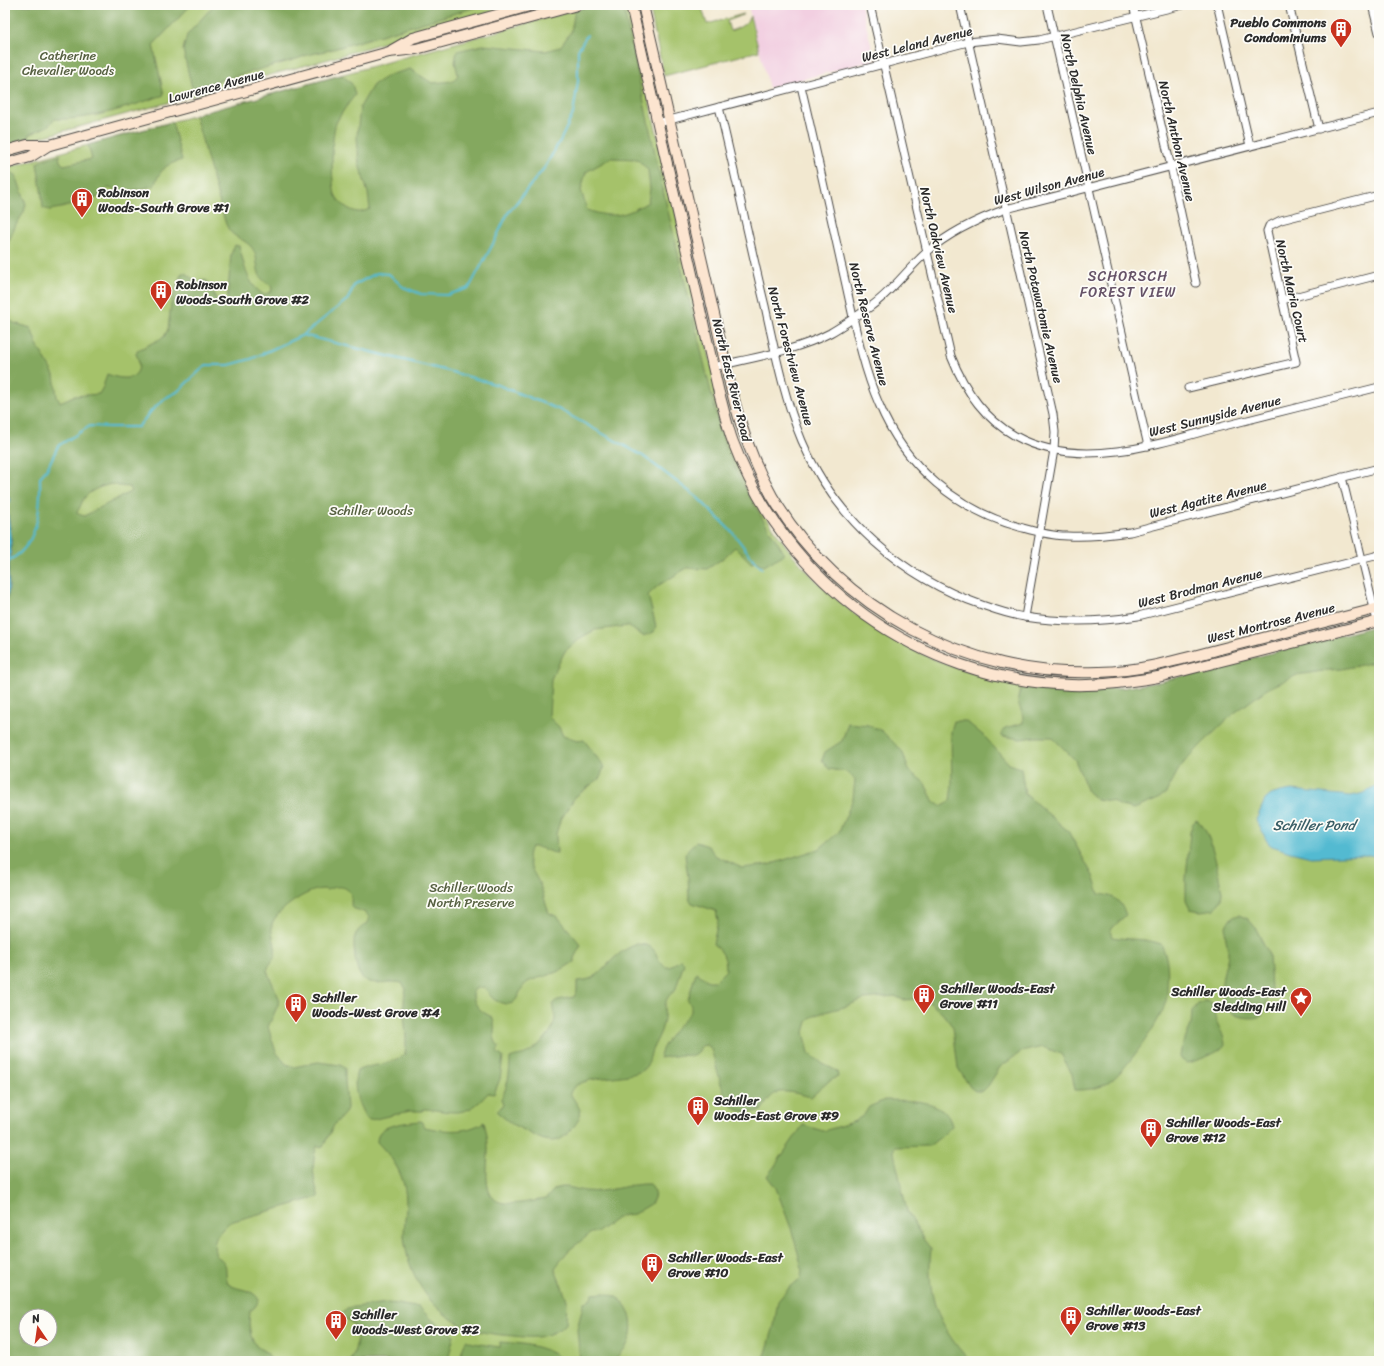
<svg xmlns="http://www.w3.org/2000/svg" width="1384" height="1366" viewBox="0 0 1384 1366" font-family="Sriracha,sans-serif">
<rect width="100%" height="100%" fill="#fdfcf7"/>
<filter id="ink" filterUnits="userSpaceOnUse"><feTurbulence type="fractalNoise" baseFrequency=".025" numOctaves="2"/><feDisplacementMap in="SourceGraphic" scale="8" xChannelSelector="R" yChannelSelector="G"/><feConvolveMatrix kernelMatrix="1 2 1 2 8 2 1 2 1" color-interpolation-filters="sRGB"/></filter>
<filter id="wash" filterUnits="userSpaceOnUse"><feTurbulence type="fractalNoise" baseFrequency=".012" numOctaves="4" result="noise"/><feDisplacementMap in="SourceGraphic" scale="16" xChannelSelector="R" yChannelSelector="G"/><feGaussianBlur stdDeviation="0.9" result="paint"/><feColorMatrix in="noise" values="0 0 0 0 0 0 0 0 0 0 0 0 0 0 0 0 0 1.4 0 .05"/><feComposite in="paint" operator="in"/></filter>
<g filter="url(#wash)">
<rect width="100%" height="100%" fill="#f2e8d0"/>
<!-- built -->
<polygon fill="#f2cfe1" points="748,5 861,5 875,60 769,88"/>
<!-- green -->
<g fill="#a5c26a" stroke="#68764a" fill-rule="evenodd">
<polygon points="5,5 516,5 413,34 329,59 5,147"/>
<path d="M593,5H625L628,11L732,451C747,484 764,517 786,546C864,648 995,700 1121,688C1156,685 1191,674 1225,665C1276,652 1328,639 1379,626V1361H5V603L8,596L10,529L6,506L11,501L5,492V168ZM26,1316H50V1340H26Z"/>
<path d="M649,5H701L707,24L744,14L738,17L727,21L730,31C739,28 746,25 750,16L759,51L664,76Z"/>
</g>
<!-- forest -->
<g fill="#84a85e" stroke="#586a44" fill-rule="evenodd">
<path d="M5,5H191L153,45L164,95C128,107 93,120 55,119L48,126L28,135L29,138L5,145Z"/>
<polygon points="214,5 483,5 330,50 307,55 297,59 192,88 183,50 187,35"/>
<path d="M593,5H618L624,10L663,190L720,430C734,474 758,512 783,551V555L764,566L757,562L751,563L735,547L722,559L707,569L687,568L659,585L648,595L656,626L654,632L643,636L628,626L595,630L582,637L565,651L551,679L549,717L559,727L563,736L577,741L584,740L604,767L600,778L575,797L560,821L556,834L557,853C545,852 543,846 531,847C523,861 535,873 540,885C544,894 545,904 549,913L558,917L581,945L574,958V962C566,967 558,972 549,975C542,978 534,978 528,982C517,988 520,1009 502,1003C492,1000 490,996 485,987L477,988L473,991C472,1005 481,1012 492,1017C498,1030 489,1034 499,1047L497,1053L503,1057L500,1079L494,1094L488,1093C465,1120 454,1111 424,1109L422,1111H410L371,1120H368C358,1108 352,1085 357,1071C374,1062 389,1068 405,1054C409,1033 400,1009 406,989L402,983C391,980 373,986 365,980C363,979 360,975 359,973C356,968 352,942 355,936C357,930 363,926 368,923C373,913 360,911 352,908C350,904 352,900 351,895C347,884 335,886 327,890C314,884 276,910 272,924C270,934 277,944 275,955C274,961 268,964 267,971L279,998L278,1005L268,1027L276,1052L286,1064L294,1067L318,1062L340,1065L345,1068V1080L347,1108L345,1113L334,1125L323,1147L317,1146C311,1163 313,1180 319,1197L230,1222C218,1233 211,1240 216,1256C231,1264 223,1270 228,1284C239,1291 253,1288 259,1300L255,1307L250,1311L249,1324L251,1336L256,1346L267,1353L272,1361H5V603C10,591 9,584 8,572C8,566 11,559 11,553C12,537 9,521 6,506L11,501L5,492V317L14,323L31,328L37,345L54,375L57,397L60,402L74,396L99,394L103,387L107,374C112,376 118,378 123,378C139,379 142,366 136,354L138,350L164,337L168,329L171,304L178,281L182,273H186C192,279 197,283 206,280L213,291L217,302L223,306L227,304L231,254L235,245L239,246C245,266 246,283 264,295L272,291L271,285C255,279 259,266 255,253C249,239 236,240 229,230C227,227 225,222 224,218L195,115L342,75L352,84L355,95C348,104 341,113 336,123C331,137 331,180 335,194C338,202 349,211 358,212C361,213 366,210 370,209L368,193L359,164L357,136L360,107L373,85L389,75L410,69L432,83L453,81L458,75L455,62L457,51L483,45L545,51L560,47L571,32L575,10ZM611,158L637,159L648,170L650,189L648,202C625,216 613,219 587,210L581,190L586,172ZM112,484L119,486L129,487L132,491L84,516L78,514L77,512C80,508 81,504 83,500C89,490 102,486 112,484ZM26,1316H50V1340H26Z"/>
<path d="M172,122L182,160C164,165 161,169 154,186L126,192L108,188L99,197L81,202L61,208L49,210L43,208L41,189L37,163L45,159L61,155L59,158L61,163L64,165L92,159L88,145Z"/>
<polygon points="5,172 12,173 16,175 26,204 24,212 16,225 7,245 5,274"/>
<path d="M1375,626L1379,627V661L1342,669L1329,670L1297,675L1267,689L1233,714L1202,744L1180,767L1166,793L1156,800L1134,809L1121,806L1112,801L1096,799L1088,792L1075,760L1052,737H1035L1021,739L1002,736V732L1005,728L1023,723C1024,704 1011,707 1023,685L1066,690L1122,688L1164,681Z"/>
<path d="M954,721H966L985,737L1009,764L1021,768L1025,794L1068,831L1093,876L1099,894C1115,896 1120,900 1126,915L1110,930L1112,937C1128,940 1145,938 1161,944C1169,960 1168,971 1167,989C1167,993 1167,999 1165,1004C1161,1021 1123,1074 1108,1083C1098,1089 1086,1090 1075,1090L1072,1074L1061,1054L1043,1047L1021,1052L1000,1067L988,1086L983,1091H975L970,1087L958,1068L953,1027L942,1013L929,1002L918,999L903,1000L895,996L864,999L844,1007L821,1013L812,1017L807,1022L804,1032L809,1053L823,1064L837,1071L838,1077L829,1081L811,1097C803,1095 783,1089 776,1093C769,1097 765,1105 761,1111C753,1112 743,1113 736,1109C721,1100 717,1063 710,1047L706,1045L701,1046L699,1051L693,1056L681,1055L660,1058C659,1046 683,1021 691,1012V1006L688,1000L696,972L708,981H715L726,970C726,958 723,951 713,944L718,921L716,911L692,903L689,898L688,877L685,855L689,848L696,842L708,846L716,856L742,868L768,865L819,849L839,832L853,799L855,779L847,772L829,769L822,760L825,752L842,741L848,723L868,725L882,731L902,751L910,772L924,782L934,802L941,806L950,801L952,785L951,731Z"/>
<path d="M1196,820C1212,828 1218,875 1222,892L1221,900L1215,909L1201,911L1190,909L1186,901V879L1190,832L1193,823Z"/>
<path d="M1239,915L1248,919L1255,927L1269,954L1271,990L1262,1016C1255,1019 1246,1018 1238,1016C1222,1010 1220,991 1223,976C1224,969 1227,962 1228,955C1229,944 1222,935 1227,924C1229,920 1234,916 1239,915Z"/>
<path d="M637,944C660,945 652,955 665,967H670L680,960H682L684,963L675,991C661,999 666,1012 663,1024C661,1034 656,1041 652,1050C649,1058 650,1065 641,1071C625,1080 576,1074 570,1093C579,1110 587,1110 572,1129C557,1148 543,1141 526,1131C521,1128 514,1126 509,1122C505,1119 501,1115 497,1112L503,1105L501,1099C508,1085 510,1074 510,1058C517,1055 520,1056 525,1054C532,1052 543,1041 547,1036C551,1032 554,1025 555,1019C555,1012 548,1003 558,1000C563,999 569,998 574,997L577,991V981C601,980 602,967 618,955C623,950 630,947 637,944Z"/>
<path d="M1204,1001L1211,1002C1213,1007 1214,1012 1215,1017C1218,1027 1224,1034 1225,1044C1221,1053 1196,1061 1187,1063L1182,1060L1180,1057L1181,1050L1191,1025L1192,1011L1197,1005Z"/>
<path d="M885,1100C908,1101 946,1097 952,1126L942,1136L929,1146L896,1147L894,1148V1153L907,1211L924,1240L931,1249C926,1296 938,1327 970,1361H762L766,1353L774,1326L778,1301L788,1289L801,1278L802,1268L792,1231L776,1188L767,1176L774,1167L803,1125L823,1131L834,1128L855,1121L864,1115L869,1107Z"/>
<path d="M421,1121L424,1127C445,1131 465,1134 484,1122C486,1130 488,1138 488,1147C489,1163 479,1200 504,1203C516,1205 533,1201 545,1199C550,1196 552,1189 558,1188C568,1185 576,1190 585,1191C607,1194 628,1183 650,1184L655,1192L654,1198L651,1204L634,1214L620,1216L598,1232L591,1233L568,1251L555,1268L556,1272L567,1300L566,1324C544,1342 529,1337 503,1335C491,1334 478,1332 467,1327C431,1313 407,1274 404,1236C404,1225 406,1214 406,1203C406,1177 394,1159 377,1142C377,1139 378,1134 380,1132C386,1124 411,1122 421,1121Z"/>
<path d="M605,1293C608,1294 612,1295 614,1296C632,1304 636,1329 627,1345C624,1351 617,1356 613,1361H580L577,1329L584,1302L590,1300L593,1294Z"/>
<path d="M387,1303C398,1303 408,1307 419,1307L431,1319L454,1335L448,1361H351C355,1350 361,1335 353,1324C349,1320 344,1318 341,1314L347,1308Z"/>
<path d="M466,1340L473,1343L499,1347L500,1342C525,1344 544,1345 565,1361H460L461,1354Z"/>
</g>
<!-- water -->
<g fill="#53bad1" stroke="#3f727e">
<path d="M5,492L11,501L6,506C9,521 12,537 11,553C11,559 8,566 8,572C9,583 10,592 5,603Z"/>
<polygon points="1379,785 1379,857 1369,855 1311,857 1290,852 1272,846 1268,843 1256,820 1265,800 1271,795 1280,792 1292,790 1351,796 1364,793"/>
</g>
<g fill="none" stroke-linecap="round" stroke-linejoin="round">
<!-- stream -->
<g stroke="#53bad1" stroke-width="2">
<polyline points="303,335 348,299 354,285 377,273 389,274 403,287 421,294 447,295 469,288 494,242 508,213 545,167 561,139 573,114 578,81 578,50 587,35"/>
<path d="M5,562C39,549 41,507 40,477L47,469L58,446L90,426L109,427H138L152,410L165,398L177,392L206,365H229L251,359L303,335L452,372L498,385L560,410L643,456L698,498L733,533L756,563L762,568"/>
</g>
</g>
</g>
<g filter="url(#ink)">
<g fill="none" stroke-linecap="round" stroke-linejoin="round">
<!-- minor casing -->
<g stroke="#494744" stroke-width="9">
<g id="minor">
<path d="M870,5L951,356C981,432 1036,461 1117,451C1152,447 1186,436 1220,427C1273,414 1326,400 1379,387"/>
<polyline points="960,5 1053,414 1055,432 1054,450 1025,617"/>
<polyline points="1047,5 1148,446"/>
<polyline points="1133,5 1171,167 1196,283"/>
<polyline points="1216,5 1218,8 1250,146"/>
<polyline points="1289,5 1319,129"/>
<polyline points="1372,5 1379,33"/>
<path d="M801,86C815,145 828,204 841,263C852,309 860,361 879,404C905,467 958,511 1023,528C1037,532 1052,536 1067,536C1088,537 1109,535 1130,532L1379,468"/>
<path d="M719,107C735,173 749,240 765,306C775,352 784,398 802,441C835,519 903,578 982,605C996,610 1010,615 1025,617C1063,623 1101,622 1138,616L1379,555"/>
<polyline points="658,123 968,42 997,39 1021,42 1039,40 1183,5"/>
<polyline points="1282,300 1379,275"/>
<path d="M713,367C751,358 796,351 830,333C844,325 857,316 870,307C892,292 907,269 927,252C950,232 978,219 1006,209L1379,113"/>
<polyline points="1188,388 1296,362 1267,231 1269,226 1281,220 1379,195"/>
<polyline points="1342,477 1377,621"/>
</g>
</g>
<!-- secondary casing -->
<g stroke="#494744" stroke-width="12">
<g id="secondary">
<path d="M631,5L719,393C724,410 727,426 733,442C787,585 919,680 1071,685C1100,686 1129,682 1158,677L1379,621"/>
<path d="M643,5L731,388C740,426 753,462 772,496C839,610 968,678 1099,672C1142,671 1183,659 1224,648C1276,635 1327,621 1379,608"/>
<polyline points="392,50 413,38 533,5"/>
<polyline points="5,151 27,145 50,145 389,52 416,49 577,5"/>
<polyline points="5,164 30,157 49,145"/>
</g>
</g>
<!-- minor -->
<use href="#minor" stroke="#fff" stroke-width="7"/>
<!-- secondary -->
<use href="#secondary" stroke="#fce5d0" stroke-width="10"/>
</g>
</g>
<!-- icons -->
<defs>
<g id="building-pin" transform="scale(1.15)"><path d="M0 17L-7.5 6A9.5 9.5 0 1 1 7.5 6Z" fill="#c8321e" stroke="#fdfcf7"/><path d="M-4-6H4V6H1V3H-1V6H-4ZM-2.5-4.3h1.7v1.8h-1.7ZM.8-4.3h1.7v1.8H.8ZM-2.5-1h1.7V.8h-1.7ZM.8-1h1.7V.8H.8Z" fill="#fff"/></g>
<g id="sight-pin" transform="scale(1.15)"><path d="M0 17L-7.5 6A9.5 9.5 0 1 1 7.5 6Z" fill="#c8321e" stroke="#fdfcf7"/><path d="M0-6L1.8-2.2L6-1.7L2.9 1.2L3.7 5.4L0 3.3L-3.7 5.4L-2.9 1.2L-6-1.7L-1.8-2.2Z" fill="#fff"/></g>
</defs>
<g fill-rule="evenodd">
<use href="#building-pin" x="1341" y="29"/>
<use href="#building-pin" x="82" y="199"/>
<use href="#building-pin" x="161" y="291"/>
<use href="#building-pin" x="924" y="995"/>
<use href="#sight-pin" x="1301" y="998"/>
<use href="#building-pin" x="296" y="1004"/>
<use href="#building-pin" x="698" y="1107"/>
<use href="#building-pin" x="1151" y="1129"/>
<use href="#building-pin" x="652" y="1264"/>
<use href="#building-pin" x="1071" y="1317"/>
<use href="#building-pin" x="336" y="1321"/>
</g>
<g text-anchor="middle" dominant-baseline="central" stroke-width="3.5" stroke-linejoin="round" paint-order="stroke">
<!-- poi labels -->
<g font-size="13" font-weight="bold" fill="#2b2b2b" stroke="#fdfcf7" text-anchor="start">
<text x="1326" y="22" text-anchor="end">Pueblo Commons<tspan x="1326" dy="15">Condominiums</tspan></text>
<text x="98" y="192">Robinson<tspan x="98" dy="15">Woods-South Grove #1</tspan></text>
<text x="176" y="284">Robinson<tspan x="176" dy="15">Woods-South Grove #2</tspan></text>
<text x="940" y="988">Schiller Woods-East<tspan x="940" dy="15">Grove #11</tspan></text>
<text x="1286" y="991" text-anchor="end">Schiller Woods-East<tspan x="1286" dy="15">Sledding Hill</tspan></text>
<text x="312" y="997">Schiller<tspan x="312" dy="15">Woods-West Grove #4</tspan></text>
<text x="714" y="1100">Schiller<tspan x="714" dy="15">Woods-East Grove #9</tspan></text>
<text x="1166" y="1122">Schiller Woods-East<tspan x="1166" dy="15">Grove #12</tspan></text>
<text x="668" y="1257">Schiller Woods-East<tspan x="668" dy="15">Grove #10</tspan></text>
<text x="1086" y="1310">Schiller Woods-East<tspan x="1086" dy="15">Grove #13</tspan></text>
<text x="352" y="1314">Schiller<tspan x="352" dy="15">Woods-West Grove #2</tspan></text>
</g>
<!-- street labels -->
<g font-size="13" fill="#2b2b2b" stroke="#fdfcf7">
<text transform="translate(917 44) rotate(-14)">West Leland Avenue</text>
<text transform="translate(216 86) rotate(-15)">Lawrence Avenue</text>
<text transform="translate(1079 94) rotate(77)">North Delphia Avenue</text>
<text transform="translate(1177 141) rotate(77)">North Anthon Avenue</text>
<text transform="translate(1049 186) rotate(-15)">West Wilson Avenue</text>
<text transform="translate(939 250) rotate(77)">North Oakview Avenue</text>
<text transform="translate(1292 291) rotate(77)">North Maria Court</text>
<text transform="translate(1041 307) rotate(77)">North Potawatomie Avenue</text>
<text transform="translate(869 324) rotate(76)">North Reserve Avenue</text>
<text transform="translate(791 356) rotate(75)">North Forestview Avenue</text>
<text transform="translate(732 380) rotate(76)">North East River Road</text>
<text transform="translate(1215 416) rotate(-14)">West Sunnyside Avenue</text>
<text transform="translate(1208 499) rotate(-14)">West Agatite Avenue</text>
<text transform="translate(1200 588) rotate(-14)">West Brodman Avenue</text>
<text transform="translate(1271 623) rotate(-14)">West Montrose Avenue</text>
</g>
<!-- park labels -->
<g font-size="13" fill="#566041" stroke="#fdfcf7">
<text x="68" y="55">Catherine<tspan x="68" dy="15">Chevalier Woods</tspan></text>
<text x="371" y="510">Schiller Woods</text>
<text x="471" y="887">Schiller Woods<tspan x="471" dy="15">North Preserve</tspan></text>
</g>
<!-- neighbourhood labels -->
<g font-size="14" letter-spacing="1" fill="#665368" stroke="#fdfcf7">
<text x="1128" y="276">SCHORSCH<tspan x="1128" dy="16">FOREST VIEW</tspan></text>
</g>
<!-- water labels -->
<g font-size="14" font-style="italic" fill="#395d65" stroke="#fdfcf7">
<text x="1314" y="825">Schiller Pond</text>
</g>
</g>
<!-- margin -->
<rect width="1384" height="1366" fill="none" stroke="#fdfcf7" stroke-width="20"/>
<!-- north arrow -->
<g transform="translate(38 1328) rotate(347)"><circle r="19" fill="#fdfcf7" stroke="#a9a8a5"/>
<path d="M0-3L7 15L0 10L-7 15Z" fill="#c8321e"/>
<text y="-6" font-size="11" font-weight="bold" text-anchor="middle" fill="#2b2b2b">N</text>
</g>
</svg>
